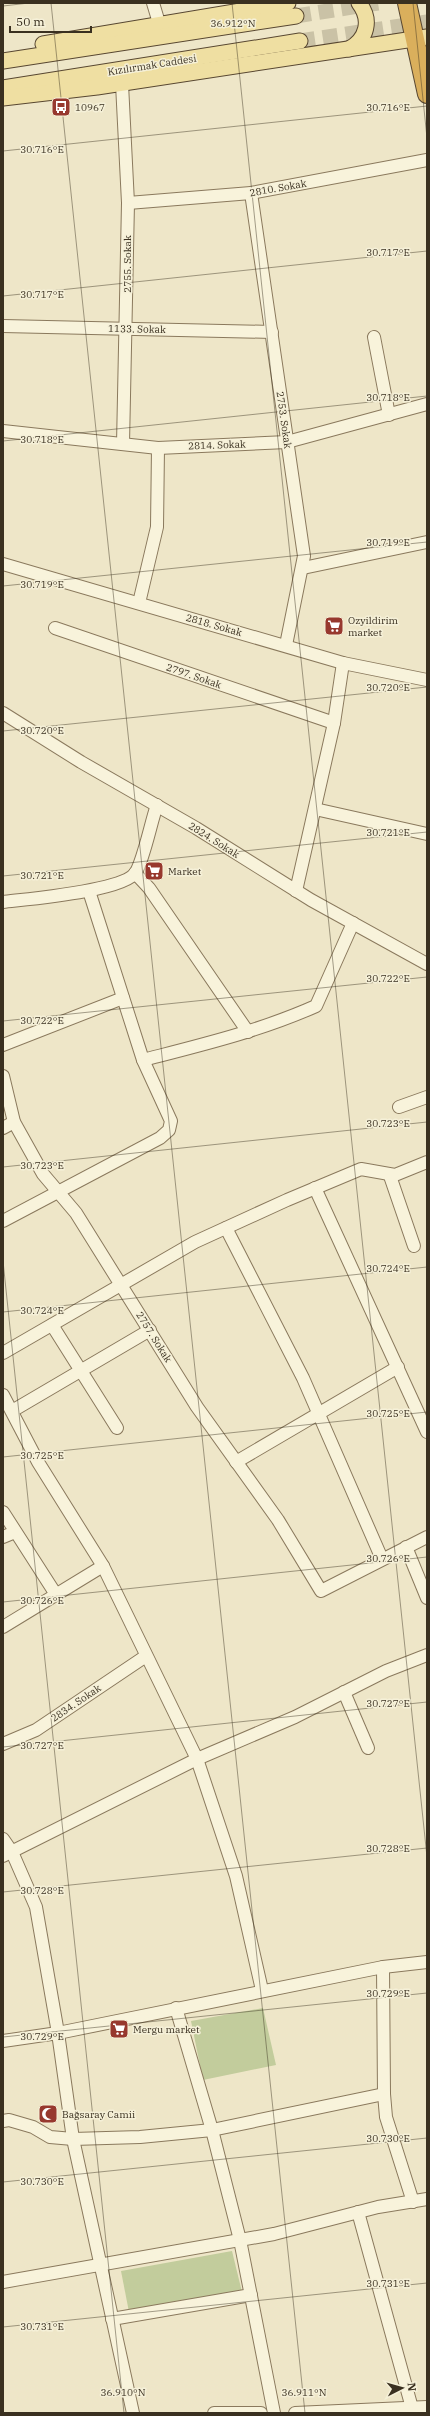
<svg xmlns="http://www.w3.org/2000/svg" width="430" height="2416" viewBox="0 0 430 2416" font-family="'IBM Plex Serif',serif">
<rect width="100%" height="100%" fill="#eee6c8"/>
<!-- green -->
<g fill="#c2cc9c">
<polygon points="263,2008 276,2065 203,2080 191,2021"/>
<polygon points="232,2251 242,2292 129,2312 121,2271"/>
</g>
<g fill="none" stroke-linecap="round" stroke-linejoin="round">
<!-- major-tunnel -->
<g stroke="#cac2a6" stroke-width="15" stroke-dasharray="15 8" stroke-linecap="butt">
<polyline points="296,16 378,3"/>
<polyline points="300,41 427,22"/>
</g>
<!-- minor casing -->
<g stroke="#8a795d" stroke-width="14">
<g id="minor">
<polyline points="153,3 159,23"/>
<polyline points="122,84 128,203 123,444"/>
<polyline points="251,193 304,556 286,645"/>
<polyline points="128,203 251,193 427,160"/>
<polyline points="3,326 272,332"/>
<polyline points="374,337 389,415"/>
<polyline points="3,431 158,448 287,442 427,404"/>
<polyline points="3,564 343,663 427,680"/>
<polyline points="303,568 427,542"/>
<polyline points="139,603 157,527 158,448"/>
<polyline points="55,628 334,723"/>
<polyline points="3,713 81,762 196,828 311,900 427,964"/>
<polyline points="315,809 427,834"/>
<polyline points="135,873 149,888 248,1032"/>
<polyline points="296,891 334,723 343,663"/>
<path d="M3,902C27,899 125,891 136,872C144,858 151,822 157,805"/>
<polyline points="3,1045 123,998"/>
<path d="M143,1060C201,1045 260,1031 316,1006L353,923"/>
<polyline points="3,1076 14,1122 43,1174 76,1213 197,1407 278,1520 321,1591 427,1537"/>
<polyline points="399,1107 427,1097"/>
<polyline points="3,1128 14,1122"/>
<polyline points="390,1176 414,1246"/>
<polyline points="315,1188 427,1432"/>
<polyline points="3,1221 160,1138 169,1130 171,1121 143,1060 89,891"/>
<polyline points="226,1228 303,1378 382,1559"/>
<polyline points="52,1325 117,1428"/>
<polyline points="3,1353 195,1242 287,1200 361,1169 395,1175 427,1162"/>
<polyline points="3,1395 38,1462 103,1566 197,1759 236,1876 262,1990"/>
<polyline points="12,1411 150,1330"/>
<polyline points="236,1462 398,1367"/>
<polyline points="3,1512 55,1593"/>
<polyline points="3,1537 15,1532"/>
<polyline points="406,1547 427,1598"/>
<polyline points="3,1627 103,1566"/>
<polyline points="344,1692 368,1748"/>
<polyline points="3,1744 36,1730 146,1656"/>
<polyline points="3,1839 12,1852 36,1907 58,2033 73,2139 133,2413"/>
<polyline points="3,1856 197,1759 295,1717 386,1671 427,1655"/>
<polyline points="383,1967 384,2094 386,2117 413,2202"/>
<polyline points="176,2008 212,2130 240,2240 274,2413"/>
<polyline points="3,2041 58,2033 383,1967 427,1962"/>
<polyline points="3,2121 9,2120 33,2127 50,2137 73,2139 140,2137 212,2130 384,2094"/>
<polyline points="358,2212 412,2408"/>
<polyline points="3,2282 274,2234 378,2207 427,2199"/>
<polyline points="112,2319 251,2295"/>
<polyline points="214,2413 261,2413"/>
<polyline points="295,2413 427,2407"/>
</g>
</g>
<!-- major casing -->
<g stroke="#584731" stroke-width="17">
<g id="major">
<polyline points="43,44 288,3"/>
<path d="M349,49C367,39 372,20 359,3"/>
<polyline points="3,61 296,16"/>
<polyline points="3,88 300,41"/>
<polyline points="3,98 97,87 427,37"/>
</g>
</g>
<!-- highway casing -->
<g stroke="#584731" stroke-width="20">
<polyline id="highway" points="407,3 427,94"/>
</g>
<!-- minor -->
<use href="#minor" stroke="#f8f3db" stroke-width="12"/>
<!-- major -->
<use href="#major" stroke="#efdfa2" stroke-width="15"/>
<!-- highway -->
<use href="#highway" stroke="#daaf5c" stroke-width="18"/>
</g>
<!-- ticks -->
<path fill="none" stroke="#3a3020" stroke-width="1" stroke-opacity="0.45" d="M51,3L305,2413M232,3L427,1857M413,3L427,138M3,6L29,3M3,151L427,106M3,296L427,251M3,441L427,396M3,586L427,542M3,731L427,687M3,876L427,832M3,1021L427,977M3,1167L427,1122M3,1261L124,2413M3,1312L427,1267M3,1457L427,1412M3,1602L427,1557M3,1747L427,1702M3,1892L427,1848M3,2037L427,1993M3,2182L427,2138M3,2327L427,2283"/>
<!-- icons -->
<defs>
<g id="bus-square" transform="scale(1)"><rect x="-9" y="-9" width="18" height="18" rx="4" fill="#97382e" stroke="#f5f0d8"/><path d="M-5-6H5V4H4V6H2V4H-2V6H-4V4H-5ZM-3.5-4V0h7V-4ZM-3.5 1.2v1.5H-2V1.2ZM2 1.2v1.5H3.5V1.2Z" fill="#fff"/></g>
<g id="supermarket-square" transform="scale(1)"><rect x="-9" y="-9" width="18" height="18" rx="4" fill="#97382e" stroke="#f5f0d8"/><path d="M-6-5.5h2.5l.6 2H6L4.5 2H-2.5L-4.4-4H-6ZM-1.5 3.2a1.3 1.3 0 1 0 .1 0ZM3 3.2a1.3 1.3 0 1 0 .1 0Z" fill="#fff"/></g>
<g id="mosque-square" transform="scale(1)"><rect x="-9" y="-9" width="18" height="18" rx="4" fill="#97382e" stroke="#f5f0d8"/><path d="M3.5-4.9A6 6 0 1 0 3.5 4.9A5 5 0 1 1 3.5-4.9Z" fill="#fff"/></g>
</defs>
<g fill-rule="evenodd">
<use href="#bus-square" x="61" y="107"/>
<use href="#supermarket-square" x="334" y="626"/>
<use href="#supermarket-square" x="154" y="871"/>
<use href="#supermarket-square" x="119" y="2029"/>
<use href="#mosque-square" x="48" y="2114"/>
</g>
<g text-anchor="middle" dominant-baseline="central" stroke-width="3" stroke-linejoin="round" paint-order="stroke">
<!-- street labels -->
<g font-size="10" fill="#3a3020" stroke="#f5f0d8">
<text transform="translate(152 65) rotate(-9)">Kızılırmak Caddesi</text>
<text transform="translate(278 188) rotate(-10)">2810. Sokak</text>
<text transform="translate(127 264) rotate(-90)">2755. Sokak</text>
<text transform="translate(137 329) rotate(1)">1133. Sokak</text>
<text transform="translate(284 420) rotate(82)">2753. Sokak</text>
<text transform="translate(217 445) rotate(-2)">2814. Sokak</text>
<text transform="translate(214 625) rotate(16)">2818. Sokak</text>
<text transform="translate(194 676) rotate(19)">2797. Sokak</text>
<text transform="translate(214 840) rotate(32)">2824. Sokak</text>
<text transform="translate(154 1337) rotate(58)">2757. Sokak</text>
<text transform="translate(76 1703) rotate(-34)">2834. Sokak</text>
</g>
<!-- poi labels -->
<g font-size="10" fill="#3a3020" stroke="#f5f0d8" text-anchor="start">
<text x="75" y="107">10967</text>
<text x="348" y="620">Ozyildirim<tspan x="348" dy="12">market</tspan></text>
<text x="168" y="871">Market</text>
<text x="133" y="2029">Mergu market</text>
<text x="62" y="2114">Bağsaray Camii</text>
</g>
</g>
<g font-size="10" text-anchor="middle" fill="#3a3020" stroke="#f5f0d8" stroke-width="3" stroke-linejoin="round" paint-order="stroke">
<text x="233" y="27">36.912°N</text>
<text x="388" y="111">30.716°E</text>
<text x="42" y="153">30.716°E</text>
<text x="388" y="256">30.717°E</text>
<text x="42" y="298">30.717°E</text>
<text x="388" y="401">30.718°E</text>
<text x="42" y="443">30.718°E</text>
<text x="388" y="546">30.719°E</text>
<text x="42" y="588">30.719°E</text>
<text x="388" y="691">30.720°E</text>
<text x="42" y="734">30.720°E</text>
<text x="388" y="836">30.721°E</text>
<text x="42" y="879">30.721°E</text>
<text x="388" y="982">30.722°E</text>
<text x="42" y="1024">30.722°E</text>
<text x="388" y="1127">30.723°E</text>
<text x="42" y="1169">30.723°E</text>
<text x="388" y="1272">30.724°E</text>
<text x="42" y="1314">30.724°E</text>
<text x="388" y="1417">30.725°E</text>
<text x="42" y="1459">30.725°E</text>
<text x="388" y="1562">30.726°E</text>
<text x="42" y="1604">30.726°E</text>
<text x="388" y="1707">30.727°E</text>
<text x="42" y="1749">30.727°E</text>
<text x="388" y="1852">30.728°E</text>
<text x="42" y="1894">30.728°E</text>
<text x="388" y="1997">30.729°E</text>
<text x="42" y="2040">30.729°E</text>
<text x="388" y="2142">30.730°E</text>
<text x="42" y="2185">30.730°E</text>
<text x="388" y="2287">30.731°E</text>
<text x="42" y="2330">30.731°E</text>
<text x="123" y="2396">36.910°N</text>
<text x="304" y="2396">36.911°N</text>
</g>
<!-- border -->
<rect width="430" height="2416" fill="none" stroke="#3a3020" stroke-width="8"/>
<!-- north arrow -->
<g transform="translate(402 2388) rotate(84)" stroke="#f5f0d8" stroke-width="3" paint-order="stroke">
<path d="M0-3L7 15L0 10L-7 15Z" fill="#3a3020"/>
<text y="-6" font-size="11" font-weight="bold" text-anchor="middle" fill="#3a3020">N</text>
</g>
<!-- scale -->
<path d="M10 26v6h81v-6" fill="none" stroke="#3a3020" stroke-width="2"/>
<text x="16" y="26" font-size="12" fill="#3a3020" stroke="#f5f0d8" stroke-width="3" paint-order="stroke">50 m</text>
</svg>
